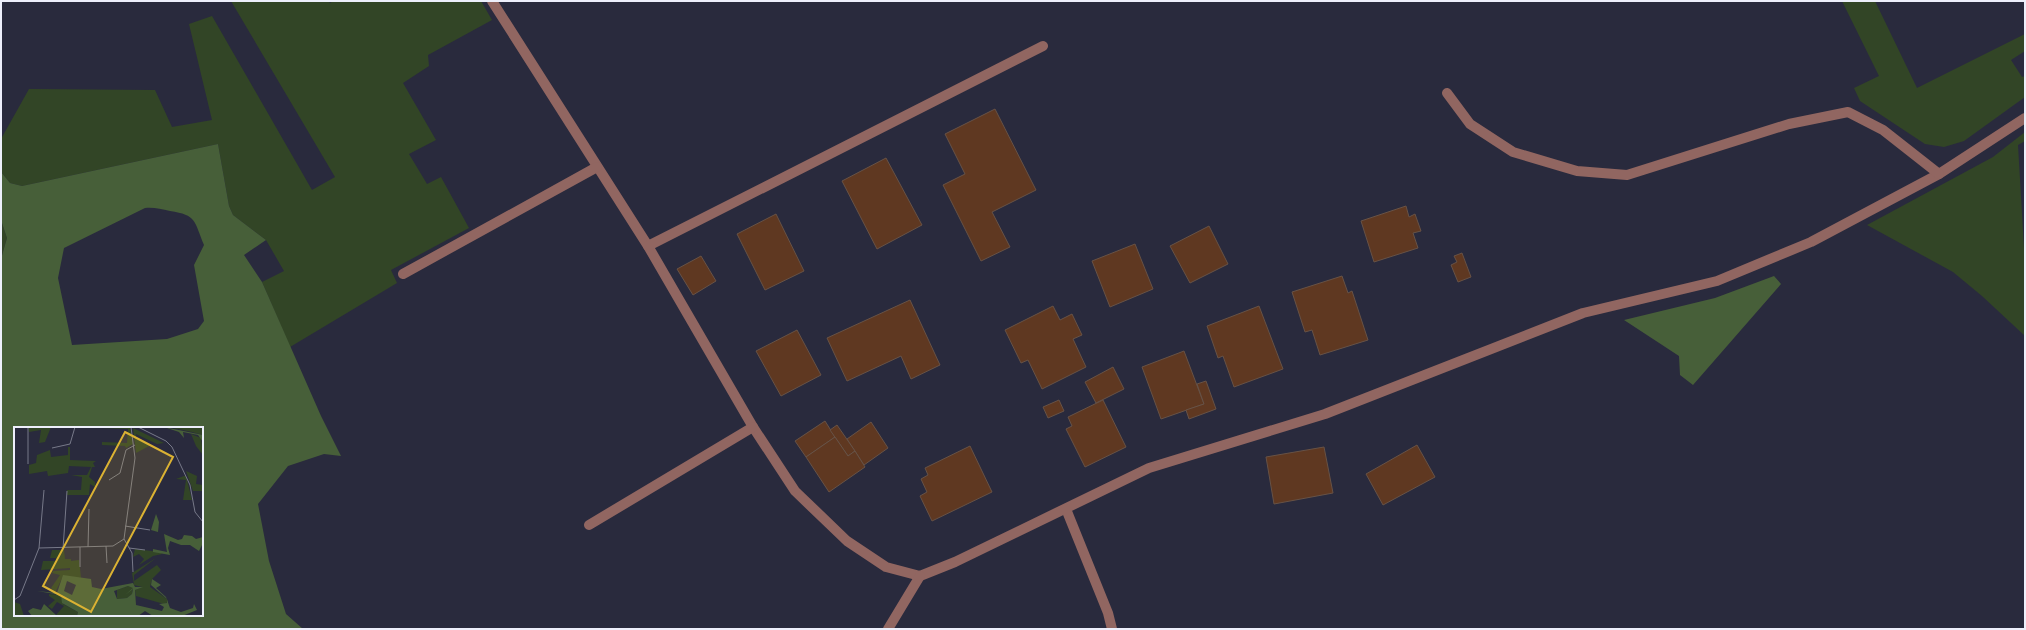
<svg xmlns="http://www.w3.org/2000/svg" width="2026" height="630" viewBox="0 0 2026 630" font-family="'Archivo Narrow',sans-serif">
<rect width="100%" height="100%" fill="#292a3d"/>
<!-- green -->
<g fill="#324526">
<polygon points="231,1 328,1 330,3 333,1 481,1 492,20 428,55 429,66 403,83 436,140 409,154 427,184 441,177 469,228 391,270 397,283 290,347 262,282 284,271 266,240 233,215 229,206 218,144 22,186 10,183 1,172 1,139 29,89 155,90 172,127 212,120 189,24 212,16 312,190 335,177"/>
<polygon points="1842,1 1875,1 1917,88 2025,34 2025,51 2011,60 2022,77 2025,76 2025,97 1964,141 1944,147 1925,144 1860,101 1854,88 1879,76"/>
<polygon points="2025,132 2025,141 2018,145 2025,265 2025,336 1982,296 1953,272 1867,225 1993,157"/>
<polygon points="1,220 7,238 1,259"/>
</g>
<!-- forest -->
<g fill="#475f39" fill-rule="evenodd">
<path d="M218,144L229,206L233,215L266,240L244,255L262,282L321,416L341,456L324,454L288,466L258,504L269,561L286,614L303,629H1V259L7,238L1,220V172L10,183L22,186ZM145,208C153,207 161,209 170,211C197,215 194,221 204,245L194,265L204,321L198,329L167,339L72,345L58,278L64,248ZM15,428H202V615H15Z"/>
<polygon points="1774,276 1781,284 1693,385 1680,375 1679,356 1624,320 1715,298"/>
</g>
<!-- building -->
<g fill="#5f3821" stroke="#675246">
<polygon points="995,109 1036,190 992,212 1010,247 981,261 943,185 965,174 945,134"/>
<polygon points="886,158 922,225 877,249 842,181"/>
<polygon points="1406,206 1409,217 1415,214 1421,231 1413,233 1418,248 1374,262 1361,221"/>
<polygon points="776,214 804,271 765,290 737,234"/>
<polygon points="1209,226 1228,264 1190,283 1170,246"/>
<polygon points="1135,244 1153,289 1110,307 1092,261"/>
<polygon points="1462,253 1471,277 1458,282 1451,265 1457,262 1454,256"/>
<polygon points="701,256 716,281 693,295 677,269"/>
<polygon points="1342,276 1348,293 1352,291 1368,340 1320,355 1312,330 1305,332 1292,292"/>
<polygon points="910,300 940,365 911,379 901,356 847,381 827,338"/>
<polygon points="1053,306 1060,320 1072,314 1082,335 1073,339 1086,367 1042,389 1028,360 1021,363 1005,330"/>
<polygon points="1259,306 1283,369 1234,387 1223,356 1218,358 1207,326"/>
<polygon points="797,330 821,375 781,396 756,351"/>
<polygon points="1184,351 1204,404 1161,419 1142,367"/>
<polygon points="1113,367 1124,389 1096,403 1085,382"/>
<polygon points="1206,381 1216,409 1189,419 1186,410 1204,404 1197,384"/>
<polygon points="1059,400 1064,411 1048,418 1043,407"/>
<polygon points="1103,400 1126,447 1085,467 1066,429 1072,426 1068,417"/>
<polygon points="825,421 835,437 806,457 795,441"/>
<polygon points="871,422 888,448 864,465 847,439"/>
<polygon points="837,425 855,451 848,456 830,430"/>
<polygon points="835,437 848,456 855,451 865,467 829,492 806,457"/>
<polygon points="1417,445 1435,477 1383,505 1366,474"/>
<polygon points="970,446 992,492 932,521 920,496 927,492 921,479 928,475 925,468"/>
<polygon points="1324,447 1333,493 1274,504 1266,457"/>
</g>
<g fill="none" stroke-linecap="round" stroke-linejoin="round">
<!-- minor -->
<g stroke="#916661" stroke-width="10">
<polyline points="492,1 648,246 753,427 795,491 847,541 886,567 920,576 955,562 1149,468 1325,414 1583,313 1717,281 1811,242 1939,174 2025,118"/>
<polyline points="1447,93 1470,124 1513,152 1577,171 1627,175 1789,124 1848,112 1883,130 1939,174"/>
<polyline points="648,246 1043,46"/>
<polyline points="403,274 597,167"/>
<polyline points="1066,509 1108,613 1112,629"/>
<polyline points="589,525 753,427"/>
<polyline points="888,629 920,576"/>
</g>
</g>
<!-- overview -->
<g transform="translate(14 427)">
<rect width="189" height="189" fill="#292a3d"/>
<path d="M14,0H37L31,15L25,16L27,3L15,5ZM63,0H116L119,17L112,21L111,19L88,18V15L113,16L114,2ZM155,0H189V8L178,5ZM119,1L150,16L143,17L122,7V11L137,18L122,26ZM177,7L187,11L189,28L182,19ZM54,20H56V33L82,34L79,36L81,40H78L75,50L81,55V60L76,57L75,68H53V63H67L68,50L57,48H73L77,40L55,39L54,46L34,49L33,44L15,47V38L22,36L23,28L36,23L37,30L54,28ZM172,44L183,49L182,57L189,58V64H179ZM170,49H172L178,73H169L172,53L162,52ZM121,122L146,125L148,127L139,129L125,138L130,132L125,127L119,130ZM38,123H50L51,132H57V134L65,133L66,141L67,151L49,149L41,166L37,161L46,148L38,146L39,144L56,143V141L27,143L29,134H42V131H36ZM142,131L120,148V154L143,138L147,143L138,152L136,160L153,172L154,175L150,177L122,169L121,163L128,160L120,158L118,146ZM114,159L119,160L118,167L113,171L103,172V163ZM35,167L47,168L49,177L64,185L63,189L42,188L50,179L43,175L38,182L34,179L41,173L35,169ZM0,175L6,177L10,189H0Z" fill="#324526"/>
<path d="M150,0L189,8V15L184,8L169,5L170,11L165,5ZM142,87L145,95L144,105L137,103ZM150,107L164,113L168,112L170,108L178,109L182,112L189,110V116L185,124L176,118H167L156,114L154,121L156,128L139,125V122L153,125ZM49,148L77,152L78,160L87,162L119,156L121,160H129L121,163L122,178L148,184L150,180L145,177L153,176V172L137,158L138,152L147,158L142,161L152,170L156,181L167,185L179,181L180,177L183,183L168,189H139L131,184L124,189H63L64,185L48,176L47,168L23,164L43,166ZM53,154L62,158L58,168L50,164ZM114,159L119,161L111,168L119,162L118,167L113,171L103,172L100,164ZM30,177L42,188L52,189H18L14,184L19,181L27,183Z" fill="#475f39" fill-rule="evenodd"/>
<path fill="none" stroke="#777989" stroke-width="1" d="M14,0V37M124,0L152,14L158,20L176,58L181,85L189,95M38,21L56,17L61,0M95,53L106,46L112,23L121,18M111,99L136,103M110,112L118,126L119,145M92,119L93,136M66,120V140M74,120L75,82M25,121L99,119L110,112L121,31L117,0M115,121L131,123M49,122L53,64M0,173L6,169L25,121L30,63"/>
<path fill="#dbb233" fill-opacity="0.15" stroke="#dbb233" stroke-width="2" d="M111,5L159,30L77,185L29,159Z"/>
<rect width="189" height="189" fill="none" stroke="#edeffb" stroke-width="2"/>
</g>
<!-- border -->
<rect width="2026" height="630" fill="none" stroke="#edeffb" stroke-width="4"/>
</svg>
